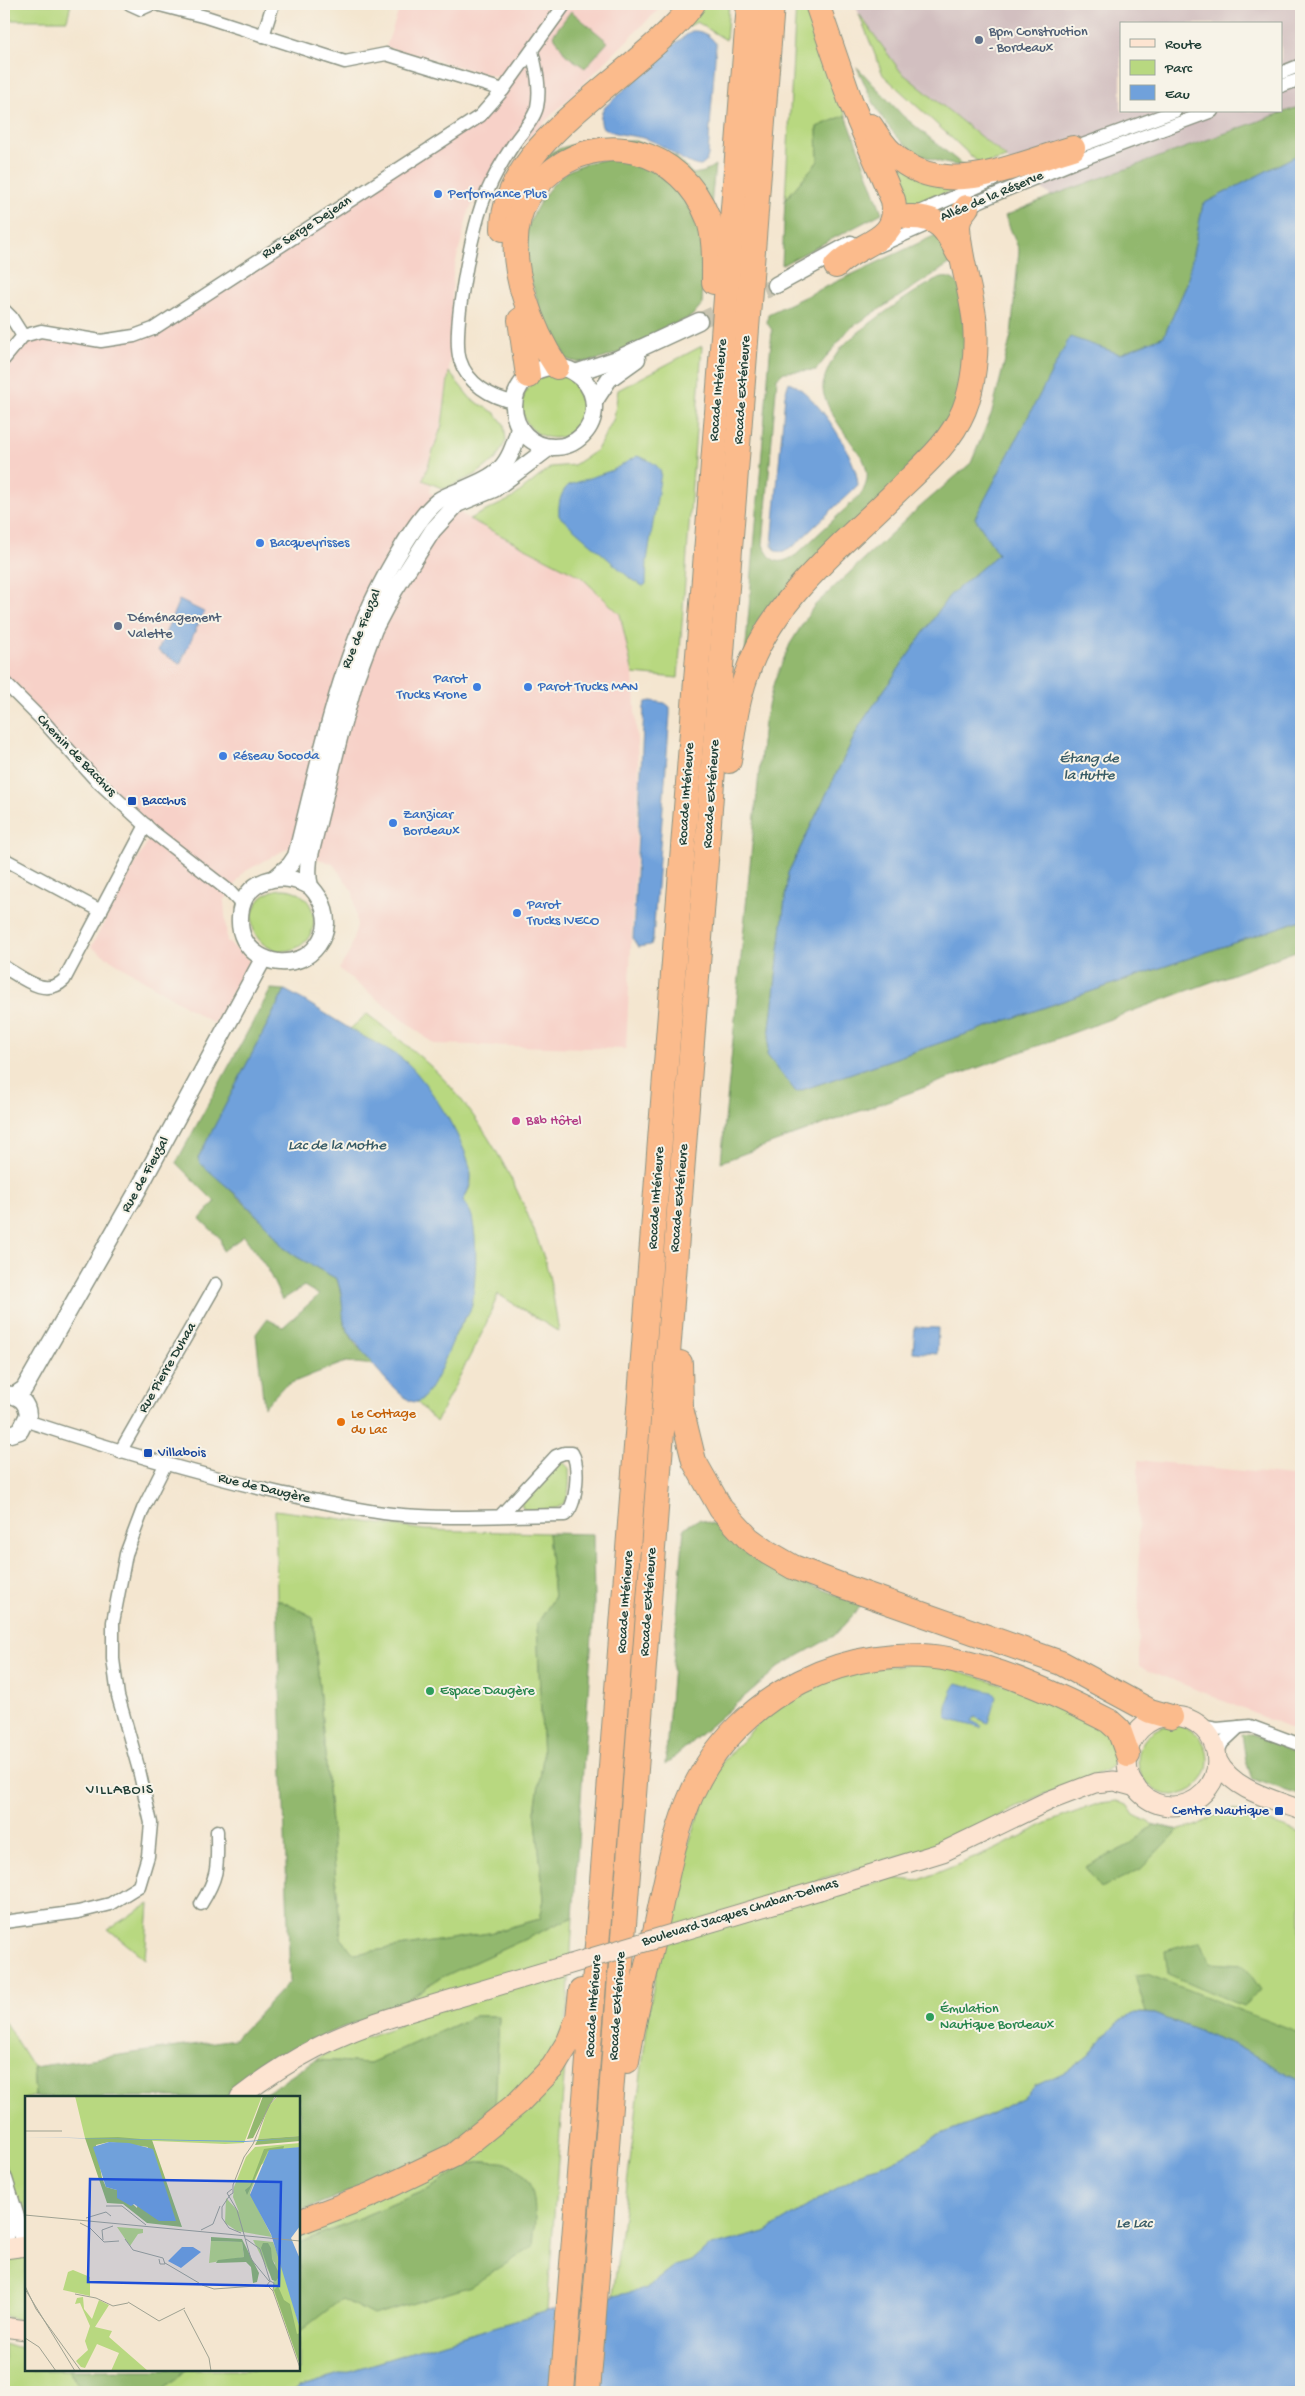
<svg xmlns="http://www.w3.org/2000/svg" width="1305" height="2396" viewBox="0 0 1305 2396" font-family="'Gochi Hand',sans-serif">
<rect width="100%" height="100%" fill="#f7f3e8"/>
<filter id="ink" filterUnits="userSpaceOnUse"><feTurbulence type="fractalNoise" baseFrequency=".02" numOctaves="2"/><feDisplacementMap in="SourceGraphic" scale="10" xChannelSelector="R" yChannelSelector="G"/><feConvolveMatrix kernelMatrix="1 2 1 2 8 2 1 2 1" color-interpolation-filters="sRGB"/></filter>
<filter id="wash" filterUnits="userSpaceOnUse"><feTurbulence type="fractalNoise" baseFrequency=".0096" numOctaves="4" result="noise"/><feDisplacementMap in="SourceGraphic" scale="20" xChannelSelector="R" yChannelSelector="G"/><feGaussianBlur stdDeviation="1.12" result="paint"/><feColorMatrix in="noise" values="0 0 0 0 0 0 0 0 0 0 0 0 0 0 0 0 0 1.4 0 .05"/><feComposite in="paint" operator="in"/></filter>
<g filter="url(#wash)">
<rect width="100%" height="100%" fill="#f4e6d0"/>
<!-- built -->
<g fill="#f7d1c8">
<polygon points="401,4 664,4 493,173 469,210 453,273 449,372 430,492 469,519 580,576 620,614 633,674 639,778 626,1049 434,1044 339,969 349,953 357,926 353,892 333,864 288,848 244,872 224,901 227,941 250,961 214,1024 91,947 153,831 4,682 4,359 23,336 101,341 134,336 480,116 509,80 386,47"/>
<polygon points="1138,1460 1301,1477 1301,1733 1139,1666"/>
</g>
<!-- industrial -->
<path fill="#d2bfc0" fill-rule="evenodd" d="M855,4H1301V106L1051,196L900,72L859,14ZM1121,24H1281V111H1121Z"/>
<!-- green -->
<g fill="#b8d880" stroke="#6c8a5a">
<polygon points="4,4 71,4 67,20 4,20"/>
<polygon points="697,4 729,4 726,40 697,22 687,27"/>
<polygon points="796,4 804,4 846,115 817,127 818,161 785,200"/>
<polygon points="859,14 901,72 1007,158 981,165 883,75"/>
<polygon points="881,155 967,185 908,207"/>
<polygon points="702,346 678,678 633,674 620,614 580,576 469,519 511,499 551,467 574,465 597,450 614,418 618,390"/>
<polygon points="449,372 471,399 495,413 504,424 506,441 496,459 475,475 444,489 423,480 442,425"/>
<circle cx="554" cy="406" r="32"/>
<circle cx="283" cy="920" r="31"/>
<path d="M367,1014C395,1036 426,1059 450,1086C494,1137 524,1198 545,1261C552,1284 555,1309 559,1332L498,1294L484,1329L436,1422L417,1402L423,1397L459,1328L472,1306L463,1201L471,1185V1174L460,1143L447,1116L439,1106L350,1029Z"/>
<path d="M563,1462L569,1468C571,1512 562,1510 524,1510L521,1504L523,1500L555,1463Z"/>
<polygon points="275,1510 425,1530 548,1533 554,1598 537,1624 543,1758 535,1811 544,1899 540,1919 489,1933 354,1954 341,1938 313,1617 277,1599"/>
<path d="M928,1662L1039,1695L1115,1736C1117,1753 1121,1760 1105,1771L1044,1794L934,1847L820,1879V1898L892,1878L917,1881L994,1850L1049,1822L1100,1803L1117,1801L1128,1806L1134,1815L1154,1825L1179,1830L1196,1826L1223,1811L1233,1809L1301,1833V2080L1149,2013H1135L1117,2023L1088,2056L1069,2070L1035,2086L1024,2097L987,2116L934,2137L911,2152L882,2166L867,2170L765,2232L708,2247L692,2261L675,2266L645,2289L629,2294L613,2296L649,2010L660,1951L682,1862L716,1769L775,1705L839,1672Z"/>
<circle cx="1173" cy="1760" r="35"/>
<polygon points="149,1904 145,1959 108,1929"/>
<polygon points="573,1917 566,2031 549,2061 495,2112 499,2016 475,2016 370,2063 315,2060 341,2046 400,2025 400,2005 438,1979"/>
<polygon points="4,2021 33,2067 35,2097 26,2097 26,2230 4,2162 4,2102 6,2090 4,2081"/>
<polygon points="565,2064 547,2311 300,2386 292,2392 161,2392 186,2370 299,2370 299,2332 506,2163 486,2161 468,2165 429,2189 299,2243 299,2230"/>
<path d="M15,2258H26V2319C18,2321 11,2318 4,2315V2263Z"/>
<polygon points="4,2344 16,2348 26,2346 26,2370 68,2370 84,2392 4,2392"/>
</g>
<!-- forest -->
<g fill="#92b86e" stroke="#587a51">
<polygon points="571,11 608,42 585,68 566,55 553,35"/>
<path d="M857,67L903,116L964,166C900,161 880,120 857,67Z"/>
<polygon points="1301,106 1301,153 1203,204 1187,284 1164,336 1120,354 1070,338 975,518 998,554 949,596 860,725 788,873 767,1055 796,1092 1301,920 1301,949 721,1162 764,722 774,682 790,644 814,606 913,513 971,463 992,412 1011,336 1019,250 1005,216 1051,196"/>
<polygon points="846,115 882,213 782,265 785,200 818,161 817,127"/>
<path d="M635,141L676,157L693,174L704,172L715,165L711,206L639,146L538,174L539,158C573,139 597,142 635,141Z"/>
<path d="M625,158L676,182L702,231L704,262L702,304L692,316C665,329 605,366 577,362C547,359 543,323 537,300C533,285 526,268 524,253C520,229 549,180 570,170C588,161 605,159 625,158Z"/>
<path d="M940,233L951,263L849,329L816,370L784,372L777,378L763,545C772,563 778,566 796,555L861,494C869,482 869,472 863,459C852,442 821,405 823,386C824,373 835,354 844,345C856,332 926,281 942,278C950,276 956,281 961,287L968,361L950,427L745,657L772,330L767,323L768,314Z"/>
<polygon points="271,989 285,990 198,1158 269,1228 283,1247 297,1257 337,1279 342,1298 344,1325 356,1345 374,1365 346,1362 316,1373 284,1386 264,1407 256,1334 267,1319 283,1327 319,1295 304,1286 282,1300 267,1268 244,1236 223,1251 220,1238 200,1219 215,1202 176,1163"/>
<polygon points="699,1519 719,1526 789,1576 862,1605 834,1636 780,1666 665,1765 684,1528"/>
<polygon points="548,1533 593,1534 594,1606 573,1917 438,1979 400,2005 311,2040 250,2078 226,2097 35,2097 33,2067 235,2039 290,1981 277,1599 313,1617 341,1938 354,1954 489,1933 540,1919 544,1899 535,1811 543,1758 537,1624 554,1598"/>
<polygon points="1242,1734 1252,1735 1301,1751 1301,1795 1252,1779 1246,1761"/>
<polygon points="1154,1825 1179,1830 1141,1869 1101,1888 1085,1867 1129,1845"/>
<polygon points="1201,1941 1210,1963 1244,1965 1261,1990 1243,2006 1168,1974 1165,1951"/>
<polygon points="1147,1974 1301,2034 1301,2080 1278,2069 1236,2045 1154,2014 1146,2013 1135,1975"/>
<polygon points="475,2016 499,2016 495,2112 459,2140 423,2162 299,2212 299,2097 260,2097 315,2060 370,2063"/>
<path d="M486,2161C492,2162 501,2161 506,2163C542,2176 535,2217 533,2247L469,2287L373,2315L342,2299L299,2332V2243L429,2189L468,2165Z"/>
<polygon points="68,2370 186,2370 161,2392 84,2392"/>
</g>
<!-- water -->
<g fill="#70a1db" stroke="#486f88">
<path d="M692,31C702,30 711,36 716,44L708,155L706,162L701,166C687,166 667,147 652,141C636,134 617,137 602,127C600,119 600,114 605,107L677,42Z"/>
<polygon points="1301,153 1301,920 796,1092 767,1055 788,873 860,725 949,596 998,554 975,518 1070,337 1120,354 1164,336 1187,284 1203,204"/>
<path d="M789,382C816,393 857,456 858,485L795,545L782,552L776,551L772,545L785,395Z"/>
<path d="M637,456C646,459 658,463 661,473L647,561L646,584L643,586L632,580L559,516C558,505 560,492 569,485L613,470Z"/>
<polygon points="179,600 204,612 180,664 158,651"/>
<polygon points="651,701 665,703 670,707 670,714 653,938 651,945 638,947 633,939 644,707 646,702"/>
<path d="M285,990C310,1003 333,1019 357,1033C373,1042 392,1050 406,1062C427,1080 471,1149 471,1176C471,1185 467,1193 463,1201C466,1206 471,1211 472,1217C478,1244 476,1277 472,1304C471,1312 463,1320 459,1327C451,1342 433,1397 417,1402C403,1407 352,1340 346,1327C342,1319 343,1309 342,1301C342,1293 339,1286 337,1279L297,1257L283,1247L269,1228L240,1198L200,1163L198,1158Z"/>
<polygon points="915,1327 938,1328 937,1354 913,1352"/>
<path d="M957,1683L992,1692L996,1697L988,1723L975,1717L972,1721L981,1726V1728L947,1719C945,1708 950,1691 957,1683Z"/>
<polygon points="1135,2013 1154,2014 1236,2045 1278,2069 1301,2080 1301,2392 292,2392 300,2386 547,2311 645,2289 675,2266 692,2261 708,2247 765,2232 867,2170 882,2166 911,2152 934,2137 987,2116 1024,2097 1035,2086 1069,2070 1088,2056 1117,2023"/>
</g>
</g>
<g filter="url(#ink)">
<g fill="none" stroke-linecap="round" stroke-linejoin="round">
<!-- tertiary-tunnel -->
<polyline stroke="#c9c4b1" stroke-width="16" stroke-dasharray="16 8" stroke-linecap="butt" points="699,321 776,285"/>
<!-- minor casing -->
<g stroke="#8a9282" stroke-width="15">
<g id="minor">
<polyline points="130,4 141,9 152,4"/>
<polyline points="156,4 206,17 345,62 386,54 503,90"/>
<polyline points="263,36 273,4"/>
<polyline points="1281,73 1301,65"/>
<polyline points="1281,86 1301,79"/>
<polyline points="1069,150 1175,111"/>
<polyline points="915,214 993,180"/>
<polyline points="879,246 994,195 1077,161 1212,111"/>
<polyline points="4,310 11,317 23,336"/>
<polyline points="4,359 23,336 41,331 101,341 134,336 153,329 480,116 503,90 565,4"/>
<path d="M514,402C491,398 467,383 460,360C451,332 473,219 487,192C494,176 503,160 513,145C520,134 534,120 537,107C541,88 536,68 532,51"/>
<polyline points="4,682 44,722 94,778 153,832 229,891 242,905"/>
<polyline points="4,859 101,911"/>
<path d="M4,967C23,978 45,998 64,980L146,825"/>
<path d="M33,1423C115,1450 196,1474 280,1493C317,1501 354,1510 392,1514C449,1520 508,1515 565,1515C577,1505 580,1466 572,1453H564L556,1456L501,1515"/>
<polyline points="120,1452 216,1284"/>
<polyline points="1200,1726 1217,1729 1250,1726 1301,1745"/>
<polyline points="1217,1754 1222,1743 1239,1727"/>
<path d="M201,1904C220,1874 217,1865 217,1831"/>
<polyline points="4,1922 78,1912 110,1904 139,1886 148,1856 151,1823 139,1770 118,1696 113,1659 113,1622 126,1554 143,1509 165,1465"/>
</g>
</g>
<!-- tertiary casing -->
<g stroke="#8a9282" stroke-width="19">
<g id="tertiary">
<polyline points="776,285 851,244"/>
<circle cx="554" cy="407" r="40"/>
<polyline points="575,373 617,359 699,321"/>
<polyline points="594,402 609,379 637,359"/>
<path d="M275,878L290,865L296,856C323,749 343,640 403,546C412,531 424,512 438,501C445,496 454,493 462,490C499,474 509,469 519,428"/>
<path d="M311,887C282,869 241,879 240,918C238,951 271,970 300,959C314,954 325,938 326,923C326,914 323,902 317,895C315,891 312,889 310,886C307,877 308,868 309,859L340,734L355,680L374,629L394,591L433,530L457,504L494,489L550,447"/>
<polyline points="15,1395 24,1389 138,1190 263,959"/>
<path d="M4,1434H10L20,1431L28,1415C27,1401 19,1396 6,1394"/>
<polyline points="4,2179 25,2246"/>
<polyline points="4,2239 7,2231 9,2211"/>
</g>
</g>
<!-- secondary casing -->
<g stroke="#8a9282" stroke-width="21">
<g id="secondary">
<circle cx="1172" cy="1761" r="45"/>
<path d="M1217,1760C1232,1790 1272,1799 1301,1810"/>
<polyline points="820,1890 943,1852 1048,1801 1095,1783 1114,1781 1136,1787"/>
<path d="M240,2097C290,2058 339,2033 399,2015"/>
<polyline points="4,2249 26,2246"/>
<polyline points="4,2327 26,2330"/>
</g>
</g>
<!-- motorway casing -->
<g stroke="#8a9282" stroke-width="26">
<g id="motorway">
<path d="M817,4L850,100L893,200C901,243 859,241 836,266"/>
<path d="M871,126C921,211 999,170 1073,148"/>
<path d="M909,217C939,216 946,229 958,253"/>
<path d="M503,229C502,140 645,71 693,4"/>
<polyline points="520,320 528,376"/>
<path d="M557,367C542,345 533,325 525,299C516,272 512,246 519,218C523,202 534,187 545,177C601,125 682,150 708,218C715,238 714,261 714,282"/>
<path d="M729,761C733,733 736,704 746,676C770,602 838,549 892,496C919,469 949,446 964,410C974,385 977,351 975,324C972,292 959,258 958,227C958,219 962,213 967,207"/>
<polyline points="680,1363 681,1408 694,1461 721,1509 749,1539 767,1552 793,1567 848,1588 1061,1663 1150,1711 1171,1717"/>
<path d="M627,2061C634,2016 646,1971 656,1927C666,1881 674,1833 693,1791C737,1695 850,1639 953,1660C1007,1671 1060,1696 1109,1721L1119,1730L1128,1755"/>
<polyline points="299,2222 370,2195 454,2155 518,2103 553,2067 569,2041 578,2018 581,1991"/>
<polyline points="562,2392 749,4"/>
<polyline points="588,2392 772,4"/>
</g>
</g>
<!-- minor -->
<use href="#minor" stroke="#fff" stroke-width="12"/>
<!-- tertiary -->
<use href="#tertiary" stroke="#fff" stroke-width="16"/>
<!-- secondary -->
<use href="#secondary" stroke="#fde4d1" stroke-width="19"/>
<!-- motorway -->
<use href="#motorway" stroke="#fbbb8c" stroke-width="24"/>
<!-- secondary-bridge casing -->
<g stroke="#8a9282" stroke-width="21" stroke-linecap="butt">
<polyline id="secondary-bridge" points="399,2015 820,1890"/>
</g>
<!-- secondary-bridge -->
<use href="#secondary-bridge" stroke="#fde4d1" stroke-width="19"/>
</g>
</g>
<!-- markers -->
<g fill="#5c6f8a" stroke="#f7f3e8" stroke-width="2">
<circle cx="979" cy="40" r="5"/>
<circle cx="118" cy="626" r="5"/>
</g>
<g fill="#3f7fe0" stroke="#f7f3e8" stroke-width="2">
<circle cx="438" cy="194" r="5"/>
<circle cx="260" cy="543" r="5"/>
<circle cx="477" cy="687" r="5"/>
<circle cx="528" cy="687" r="5"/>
<circle cx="223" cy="756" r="5"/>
<circle cx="393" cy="823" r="5"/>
<circle cx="517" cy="913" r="5"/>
</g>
<g fill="#1a4fb4" stroke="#f7f3e8" stroke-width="2">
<rect x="127" y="796" width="10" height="10" rx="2.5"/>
<rect x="143" y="1448" width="10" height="10" rx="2.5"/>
<rect x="1274" y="1806" width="10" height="10" rx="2.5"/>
</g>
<circle fill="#d1479c" stroke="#f7f3e8" stroke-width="2" cx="516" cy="1121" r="5"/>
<circle fill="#e8710a" stroke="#f7f3e8" stroke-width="2" cx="341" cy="1422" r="5"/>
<g fill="#2e9e5b" stroke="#f7f3e8" stroke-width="2">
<circle cx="430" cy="1691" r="5"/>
<circle cx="930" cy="2017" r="5"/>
</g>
<g text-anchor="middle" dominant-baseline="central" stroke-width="4" stroke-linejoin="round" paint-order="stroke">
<!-- service labels -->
<g font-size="14" fill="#4e5e75" stroke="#f7f3e8" text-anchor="start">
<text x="989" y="32">Bpm Construction<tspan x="989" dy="16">- Bordeaux</tspan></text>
<text x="128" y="618">Déménagement<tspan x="128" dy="16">Valette</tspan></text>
</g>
<!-- shop labels -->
<g font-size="14" fill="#366cbe" stroke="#f7f3e8" text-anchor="start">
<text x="448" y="194">Performance Plus</text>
<text x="270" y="543">Bacqueyrisses</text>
<text x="467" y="679" text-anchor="end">Parot<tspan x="467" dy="16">Trucks Krone</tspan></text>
<text x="538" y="687">Parot Trucks MAN</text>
<text x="233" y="756">Réseau Socoda</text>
<text x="403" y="815">Zanzicar<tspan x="403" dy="16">Bordeaux</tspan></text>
<text x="527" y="905">Parot<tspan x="527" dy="16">Trucks IVECO</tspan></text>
</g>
<!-- street labels -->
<g font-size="14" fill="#1f3d34" stroke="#f7f3e8">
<text transform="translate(992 197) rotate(-23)">Allée de la Réserve</text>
<text transform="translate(307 228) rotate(-33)">Rue Serge Dejean</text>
<text transform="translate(719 390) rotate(-85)">Rocade Intérieure</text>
<text transform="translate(743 390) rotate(-86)">Rocade Extérieure</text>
<text transform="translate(362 629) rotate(-68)">Rue de Fieuzal</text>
<text transform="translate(76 756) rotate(46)">Chemin de Bacchus</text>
<text transform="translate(687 794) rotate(-86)">Rocade Intérieure</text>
<text transform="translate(712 794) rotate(-86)">Rocade Extérieure</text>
<text transform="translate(146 1175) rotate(-61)">Rue de Fieuzal</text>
<text transform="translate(657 1198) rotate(-86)">Rocade Intérieure</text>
<text transform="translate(680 1198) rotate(-85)">Rocade Extérieure</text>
<text transform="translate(168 1368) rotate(-60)">Rue Pierre Duhaa</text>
<text transform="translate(264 1489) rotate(13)">Rue de Daugère</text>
<text transform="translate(626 1602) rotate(-86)">Rocade Intérieure</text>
<text transform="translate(649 1602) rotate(-86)">Rocade Extérieure</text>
<text transform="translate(740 1913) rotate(-17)">Boulevard Jacques Chaban-Delmas</text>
<text transform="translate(594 2006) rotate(-86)">Rocade Intérieure</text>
<text transform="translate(618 2006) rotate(-86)">Rocade Extérieure</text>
</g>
<!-- transit labels -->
<g font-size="14" fill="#164399" stroke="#f7f3e8" text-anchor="start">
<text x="142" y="801">Bacchus</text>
<text x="158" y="1453">Villabois</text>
<text x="1269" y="1811" text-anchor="end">Centre Nautique</text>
</g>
<!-- hotel labels -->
<g font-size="14" fill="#b23c85" stroke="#f7f3e8" text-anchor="start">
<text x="526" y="1121">B&amp;b Hôtel</text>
</g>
<!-- food labels -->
<g font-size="14" fill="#c56008" stroke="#f7f3e8" text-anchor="start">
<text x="351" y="1414">Le Cottage<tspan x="351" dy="16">du Lac</tspan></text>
</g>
<!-- leisure labels -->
<g font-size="14" fill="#27864d" stroke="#f7f3e8" text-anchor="start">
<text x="440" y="1691">Espace Daugère</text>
<text x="940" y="2009">Émulation<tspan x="940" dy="16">Nautique Bordeaux</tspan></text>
</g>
<!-- water labels -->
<g font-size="15" font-style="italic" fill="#375b66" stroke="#f7f3e8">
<text x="1089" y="759">Étang de<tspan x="1089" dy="17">la Hutte</tspan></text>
<text x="337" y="1146">Lac de la Mothe</text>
<text x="1134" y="2224">Le Lac</text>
</g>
<!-- neighbourhood labels -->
<g font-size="15" letter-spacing="1" fill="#1f3d34" stroke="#f7f3e8">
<text x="120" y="1790">VILLABOIS</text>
</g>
</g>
<!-- overview -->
<g transform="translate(25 2096)">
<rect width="275" height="275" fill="#f4e6d0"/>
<path d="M50,0H237L219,47L200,48L60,42ZM253,0H275V40L233,43L243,11ZM275,47V51L257,54L236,69L225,97L247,141L212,135L200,127L201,102L214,116L208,101L209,91L221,61L230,51ZM92,131L118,133V137L113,138L105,150ZM228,144L248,146L258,172L275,233V270L248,193L250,167L238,155L247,182ZM186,145L217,146L219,161L184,167ZM48,174L65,181V200L38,194L43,176ZM58,201L59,213L67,223L74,204L84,209L70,231L87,235L84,241L123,275H86L94,257L72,248L60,272L56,271L51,265L63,254L60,245L65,230L55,207L50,208L52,202Z" fill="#b8d880"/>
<path d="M238,0H250L228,42L222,43ZM275,40V45L230,49L233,43ZM93,41L127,44L157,131L122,127L98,108L82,107L60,42ZM84,46L123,51L112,112L92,94L81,91L77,82L71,49ZM259,50L258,54L243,55L222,99L220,94L225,90L239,53ZM186,141L217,143L234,177L232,186L228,187L226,171L221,166L191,167L193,164L219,161L217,146L186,145ZM238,147H243L246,152L247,163L255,179L251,185L247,184L236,152ZM253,190L259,204L265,208L272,238L275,237V269L249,194Z" fill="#92b86e" fill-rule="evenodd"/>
<path d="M0,41L221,45L275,42L219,46ZM84,46L104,47L128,53L151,125H134L109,108L106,110L92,102V94L81,91L68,51ZM275,51V130L266,142L275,163V233L246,138L225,99L244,54ZM157,151H168L176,156L156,172L143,165Z" fill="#70a1db"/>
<path fill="none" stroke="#9fa292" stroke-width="1" d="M0,35H37M207,93L202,97L212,114L226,163L244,185M205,99L208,97V89L219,61L228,48L244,9L252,0M205,99L197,111V122L204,132L216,137M81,110H97L121,129M0,119L275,145M61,122L81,116L86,120M55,127L65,132L79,146L94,145M176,134L188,128L195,110M100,143L108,154L138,162L140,168H135L134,163M221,143L235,153L245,185M78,144L77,134L88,130M140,167L174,187M177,189L189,193L231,190M0,190L11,213L56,275M0,193L50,275M248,195L242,189L245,185L249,187L248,195L275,272M50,198L71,202L88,210L103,207M103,206L134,225L160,212M159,214L184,262L186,275M0,242L14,251L31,275"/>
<path fill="#1d4ed8" fill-opacity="0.15" stroke="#1d4ed8" stroke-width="2.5" d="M65,83L256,86L254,190L63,186Z"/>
<rect width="275" height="275" fill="none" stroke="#1f3d34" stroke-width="2.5"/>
</g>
<!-- margin -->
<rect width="1305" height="2396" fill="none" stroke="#f7f3e8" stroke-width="20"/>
<!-- legend -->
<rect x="1120" y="22" width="162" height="90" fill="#f7f3e8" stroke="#a1aaa0"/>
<rect x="1130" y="39" width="25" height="8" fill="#fde4d1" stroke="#a1aaa0"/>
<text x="1165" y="48" font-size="15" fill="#1f3d34">Route</text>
<rect x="1130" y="60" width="25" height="15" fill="#b8d880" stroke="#a1aaa0"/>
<text x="1165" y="72" font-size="15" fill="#1f3d34">Parc</text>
<rect x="1130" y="85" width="25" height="15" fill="#70a1db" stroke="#a1aaa0"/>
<text x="1165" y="98" font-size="15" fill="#1f3d34">Eau</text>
</svg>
